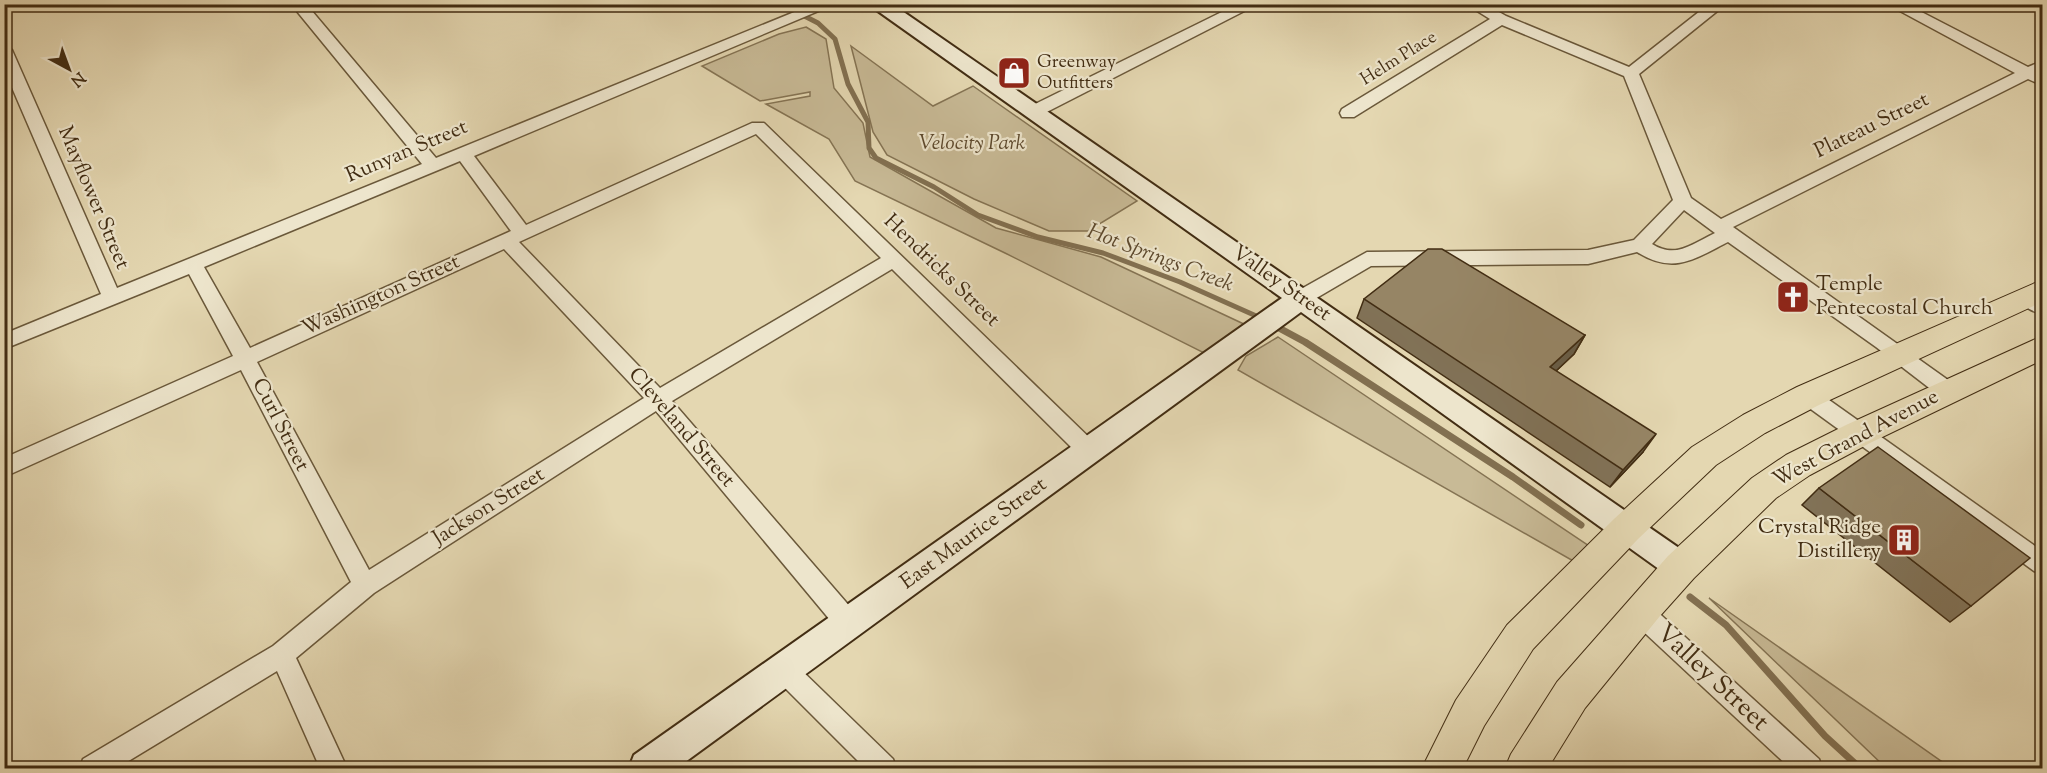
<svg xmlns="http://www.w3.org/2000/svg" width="2047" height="773" viewBox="0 0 2047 773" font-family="'Sorts Mill Goudy',serif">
<rect width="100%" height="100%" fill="#e4d7b1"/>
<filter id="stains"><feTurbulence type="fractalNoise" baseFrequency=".00333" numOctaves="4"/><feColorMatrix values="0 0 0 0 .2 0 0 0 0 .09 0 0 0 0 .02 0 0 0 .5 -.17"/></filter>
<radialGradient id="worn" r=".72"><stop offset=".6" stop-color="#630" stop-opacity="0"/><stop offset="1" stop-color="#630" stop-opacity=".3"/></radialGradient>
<!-- green -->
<g fill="#c8ba96" stroke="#857454" stroke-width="1.5">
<polygon points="806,27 826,39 834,88 863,123 870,157 996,228 1101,257 1248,326 1208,355 1005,253 855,181 829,139 766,104 810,96 810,92 760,101 702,66 779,34"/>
<polygon points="851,46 933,106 973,86 1137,201 1088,231 1049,231 974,199 887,155 873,132"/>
<polygon points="1278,337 1589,546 1575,562 1238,370 1246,356"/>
<polygon points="1709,598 1951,768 1886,768"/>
</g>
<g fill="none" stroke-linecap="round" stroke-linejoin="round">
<!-- stream-far1 -->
<g stroke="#827051" stroke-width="5">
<polyline points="781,4 818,23 835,39 848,84 868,122 869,148 876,158 934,187 978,215 1038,237 1103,253 1180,282 1263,319"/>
<polyline points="1274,325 1282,329"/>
</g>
<!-- stream -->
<g stroke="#827051" stroke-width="7">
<polyline points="1279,328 1305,342 1513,477 1581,525"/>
<polyline points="1690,597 1726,625 1825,736 1860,768"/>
</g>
<!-- street casing -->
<g stroke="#6a583a" stroke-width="3">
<g id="street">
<path d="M291,4H306L436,158L814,4H835L474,156L526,225L752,123H764L1097,445L1100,451L1097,457L1089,460L1081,457L892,269L672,401L858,616L861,624L858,632L849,635L840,632L656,411L374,593L296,658L347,768H320L277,671L117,768H80L83,759L273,646L351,582L241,370L4,477V458L233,356L189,274L4,349V334L101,294L4,69V45L12,50L117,288L422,164ZM756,134L881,258L660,388L519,242ZM460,161L511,231L250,348L204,267ZM504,249L644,398L369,570L257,362Z"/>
<polygon points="1007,4 1027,4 1020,8 1009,7"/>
<polygon points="1238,4 1258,4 1039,116 1033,117 1025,112 1027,108"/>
<path d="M1466,4H1485L1506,16L1629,67L1709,4H1726L1639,74L1691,198L1721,219L2015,73L1887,4H1906L2028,67L2042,61V72L2040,73L2042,74V81L2037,83L2028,79L1733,227L1955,385L1959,391L1955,397L1948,399L1941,397L1876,347L1728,242C1694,259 1674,275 1637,252L1588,264L1371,266L1308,303L1301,305L1294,303L1291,298L1294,293L1367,252L1588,250L1634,240L1673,200L1624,76L1502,25L1354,117H1342L1340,113L1342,109L1490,19ZM1684,210L1715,233C1692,244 1676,259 1652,244Z"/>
<path d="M2027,290L2042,298V314C2033,312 2022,306 2017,297L2020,292Z"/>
<polygon points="1808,388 1815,390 2042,551 2042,574 2034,571 1801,402 1797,396 1801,390"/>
<polygon points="1641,602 1650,605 1819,759 1822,768 1790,768 1632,621 1629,613 1632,605"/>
<polygon points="784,658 793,662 893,759 896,768 865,768 775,678 771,670 775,662"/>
</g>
</g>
<!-- secondary casing -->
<g stroke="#422d13" stroke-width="4">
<polygon id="secondary" points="868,4 892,4 1692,557 1697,567 1692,577 1681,581 1670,577 1301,312 677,768 629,768 634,755 1282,298"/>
</g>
<!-- primary casing -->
<g stroke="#422d13" stroke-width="2">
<g id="primary">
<polygon points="2042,280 2042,302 1819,405 1765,433 1716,465 1638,539 1533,649 1484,726 1463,768 1422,768 1456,700 1507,625 1614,519 1692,447 1743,415 1797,387"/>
<polygon points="2042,336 2042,360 1870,443 1810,475 1776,498 1694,578 1660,616 1585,708 1548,768 1505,768 1511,754 1557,682 1668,556 1752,478 1786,455 1846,425"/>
</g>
</g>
<!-- street -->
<use href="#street" fill="#ede5cc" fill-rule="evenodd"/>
<!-- secondary -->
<use href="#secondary" fill="#ede5cc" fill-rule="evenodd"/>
<!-- primary -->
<use href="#primary" fill="#e4d7b1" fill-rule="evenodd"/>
</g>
<!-- wall -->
<g fill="#817257" stroke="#422d13" stroke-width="1.5">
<polygon points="1364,299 1585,335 1574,354 1556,371 1643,452 1610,487 1357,318"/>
<polygon points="1819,488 1971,606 1950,622 1802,505"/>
</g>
<!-- shaded-wall -->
<g fill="#695d47" stroke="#422d13" stroke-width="1.5">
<polygon points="1585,335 1574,354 1540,386 1550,367"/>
<polygon points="1656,434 1643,452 1610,487 1623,470"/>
</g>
<!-- building -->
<g fill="#968565" stroke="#422d13" stroke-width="1.5">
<polygon points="1428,249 1442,249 1585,335 1550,367 1656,434 1623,470 1364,299"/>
<polygon points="1878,447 2030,558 1971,606 1819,488"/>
</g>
<!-- icons -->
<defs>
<g id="shop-square" transform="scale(1.725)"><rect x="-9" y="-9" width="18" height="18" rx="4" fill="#8f2418" stroke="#ede5cc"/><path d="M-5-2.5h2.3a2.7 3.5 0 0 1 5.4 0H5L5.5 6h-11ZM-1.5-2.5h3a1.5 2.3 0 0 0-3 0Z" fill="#fff"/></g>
<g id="church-square" transform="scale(1.725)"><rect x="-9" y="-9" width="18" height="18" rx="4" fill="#8f2418" stroke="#ede5cc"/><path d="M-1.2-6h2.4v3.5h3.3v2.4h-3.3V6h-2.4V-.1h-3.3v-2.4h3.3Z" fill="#fff"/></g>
<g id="building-square" transform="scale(1.725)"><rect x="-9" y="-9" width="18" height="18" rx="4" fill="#8f2418" stroke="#ede5cc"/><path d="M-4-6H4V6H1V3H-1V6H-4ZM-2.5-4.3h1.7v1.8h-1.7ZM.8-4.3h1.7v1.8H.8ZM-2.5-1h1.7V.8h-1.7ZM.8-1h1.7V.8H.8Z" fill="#fff"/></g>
</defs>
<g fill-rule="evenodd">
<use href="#shop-square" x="1014" y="73"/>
<use href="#church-square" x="1793" y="297"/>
<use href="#building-square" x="1904" y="540"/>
</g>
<g text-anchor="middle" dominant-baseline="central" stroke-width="4.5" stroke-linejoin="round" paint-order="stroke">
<!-- far-street labels -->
<g font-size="18" fill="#422d13" stroke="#ede5cc">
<text transform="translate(1399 59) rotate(-32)">Helm Place</text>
</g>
<!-- far-poi labels -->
<g font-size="18" fill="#422d13" stroke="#ede5cc" text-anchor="start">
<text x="1037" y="63">Greenway<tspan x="1037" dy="21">Outfitters</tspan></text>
</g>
<!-- street labels -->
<g font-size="21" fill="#422d13" stroke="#ede5cc">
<text transform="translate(1872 126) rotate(-26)">Plateau Street</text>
<text transform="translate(407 152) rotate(-23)">Runyan Street</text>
<text transform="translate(93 198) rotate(67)">Mayflower Street</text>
<text transform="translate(941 271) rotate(44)">Hendricks Street</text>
<text transform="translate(1281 284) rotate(35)">Valley Street</text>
<text transform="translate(381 296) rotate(-24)">Washington Street</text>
<text transform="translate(280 425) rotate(63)">Curl Street</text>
<text transform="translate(681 428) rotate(49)">Cleveland Street</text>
<text transform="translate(1856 439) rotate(-28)">West Grand Avenue</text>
<text transform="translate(489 507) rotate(-32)">Jackson Street</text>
<text transform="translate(974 534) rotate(-36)">East Maurice Street</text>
</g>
<!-- park labels -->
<g font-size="21" font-style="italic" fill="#5d492d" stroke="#ede5cc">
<text x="972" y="144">Velocity Park</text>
</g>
<!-- poi labels -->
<g font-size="21" fill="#422d13" stroke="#ede5cc" text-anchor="start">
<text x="1816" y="285">Temple<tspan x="1816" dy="24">Pentecostal Church</tspan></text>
<text x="1881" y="528" text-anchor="end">Crystal Ridge<tspan x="1881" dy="24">Distillery</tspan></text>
</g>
<!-- water labels -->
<g font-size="22" font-style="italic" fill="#5d492d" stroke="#ede5cc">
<text transform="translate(1160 259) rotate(21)">Hot Springs Creek</text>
</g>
<!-- near-street labels -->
<g font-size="26" fill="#422d13" stroke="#ede5cc">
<text transform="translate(1712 678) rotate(43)">Valley Street</text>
</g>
</g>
<!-- margin -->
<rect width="2047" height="773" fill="none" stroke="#e4d7b1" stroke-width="24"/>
<rect x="6" y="6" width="2035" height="761" fill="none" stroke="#422d13" stroke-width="3"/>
<rect x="12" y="12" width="2023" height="749" fill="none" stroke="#422d13" stroke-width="1.5"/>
<!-- north arrow -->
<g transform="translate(69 69) rotate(139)" stroke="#ede5cc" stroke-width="4.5" paint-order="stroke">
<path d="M0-4.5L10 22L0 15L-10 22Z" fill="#422d13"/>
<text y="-9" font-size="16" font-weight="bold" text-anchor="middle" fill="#422d13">N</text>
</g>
<rect width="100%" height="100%" filter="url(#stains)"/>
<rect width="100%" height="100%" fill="url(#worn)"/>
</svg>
